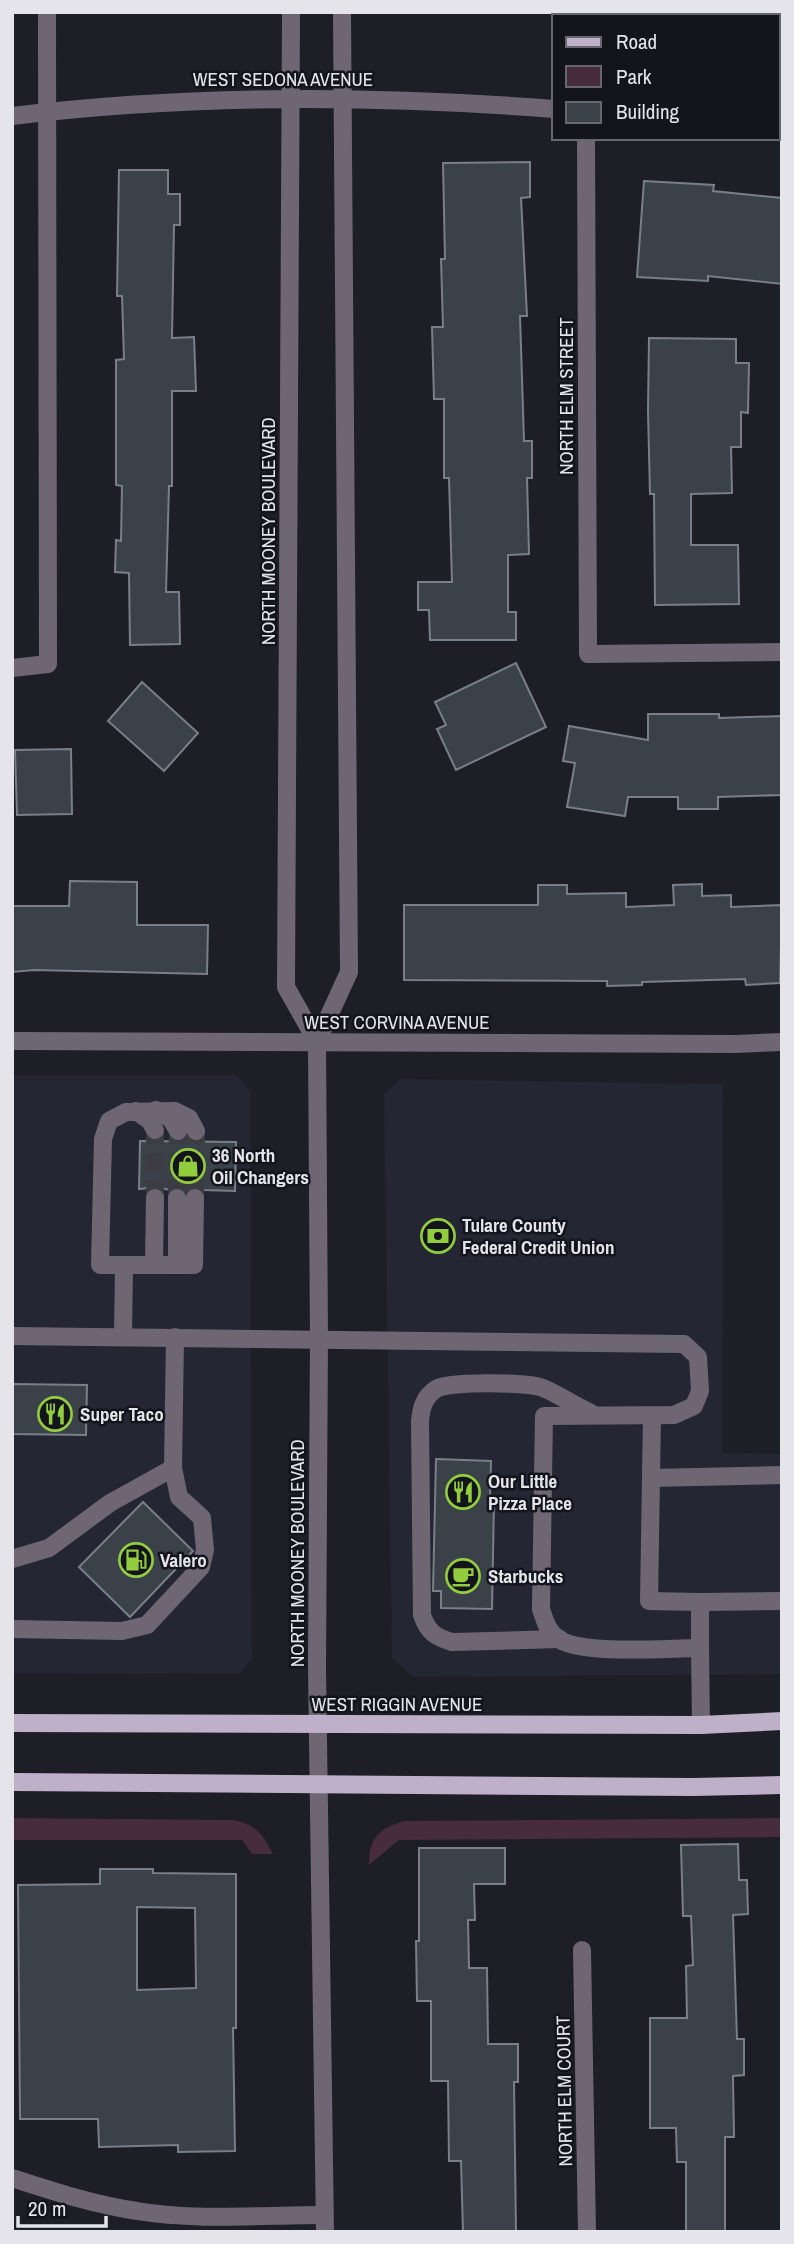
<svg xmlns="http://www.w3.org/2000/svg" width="794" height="2244" viewBox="0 0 794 2244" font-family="'Archivo Narrow',sans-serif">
<rect width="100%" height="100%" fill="#1e1e26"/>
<!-- built -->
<g fill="#252633">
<polygon points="12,1075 236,1075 250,1091 252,1658 240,1674 12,1673"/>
<polygon points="401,1079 723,1084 722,1453 782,1454 782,1674 413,1677 392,1658 384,1094"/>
</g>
<!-- green -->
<g fill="#462c3c">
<path d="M12,1818L233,1820C257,1825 262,1833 273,1854H252L242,1840H12Z"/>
<path d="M782,1818V1837L399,1840L369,1865C369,1838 379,1828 405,1821Z"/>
</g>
<!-- building -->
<g fill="#3b4148" stroke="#787f87" stroke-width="2" fill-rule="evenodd">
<polygon points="530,162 530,197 521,198 527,316 520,316 524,441 532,441 532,478 527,478 529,554 508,555 508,612 516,612 516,640 430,640 429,610 418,610 418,582 452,582 449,478 444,478 444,399 434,399 432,327 443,327 441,259 445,259 443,163"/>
<polygon points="119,170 168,170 168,194 180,194 180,225 174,225 172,338 194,337 196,391 172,391 172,486 169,486 166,592 179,592 180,644 130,645 129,573 115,572 116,540 121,541 122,486 116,485 116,360 124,359 122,296 117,296"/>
<polygon points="644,181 714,185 713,191 782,198 782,284 708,276 708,281 637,277"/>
<polygon points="649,338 736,339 736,363 749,363 748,413 741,412 741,447 731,447 732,493 691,494 691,545 738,545 739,604 655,605 654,494 650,494 648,411"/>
<polygon points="516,663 546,727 456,770 437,729 446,725 435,702"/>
<polygon points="142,682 198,733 164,771 108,721"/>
<polygon points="648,714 719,714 719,718 782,716 782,795 718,797 718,809 678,809 678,797 628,797 625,816 567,807 575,763 563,761 569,726 648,740"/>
<polygon points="71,749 72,814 17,815 15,750"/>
<polygon points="70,881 137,882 137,925 208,925 207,974 34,970 12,972 12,906 69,906"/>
<polygon points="702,884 702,896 731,895 731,907 782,905 780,983 746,985 745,979 642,982 642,985 607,986 607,981 404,980 404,905 538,905 538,885 567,885 567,894 626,893 626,907 674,905 673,885"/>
<polygon points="140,1141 236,1142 235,1191 203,1190 196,1187 187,1190 178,1187 170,1190 156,1187 139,1189"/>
<polygon points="12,1384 87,1385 86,1435 12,1434"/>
<polygon points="436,1459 491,1461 490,1501 494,1501 492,1609 441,1608 441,1591 433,1591"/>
<polygon points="143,1502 193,1551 130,1617 79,1567"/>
<polygon points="738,1844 739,1880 747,1880 748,1914 733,1915 737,2039 744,2039 744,2075 733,2076 734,2137 725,2137 725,2232 686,2232 686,2162 677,2162 676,2128 650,2128 650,2018 687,2018 686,1966 693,1965 691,1916 683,1916 681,1845"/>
<polygon points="419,1848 505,1848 505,1884 474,1884 475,1920 468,1920 469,1968 487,1968 488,2044 518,2044 518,2082 514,2082 516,2232 463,2232 461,2161 449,2161 448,2081 431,2081 431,2001 417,2001 416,1941 419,1941"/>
<path d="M100,1869H153V1873L236,1874V2028H233L235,2151L178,2152V2145L99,2147L98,2119H20L18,1885L100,1884ZM137,1907L195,1908L196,1988L137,1990Z"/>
</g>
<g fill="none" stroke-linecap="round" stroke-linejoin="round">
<!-- minor-tunnel -->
<g stroke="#3c3c43" stroke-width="18" stroke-dasharray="18 9" stroke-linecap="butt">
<polyline points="155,1198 155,1130"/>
<polyline points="177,1198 178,1131"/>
<polyline points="195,1198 196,1131"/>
</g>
<!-- minor -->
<g stroke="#6e6773" stroke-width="18">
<polyline points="291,12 286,987 317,1042"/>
<polyline points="586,16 587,12"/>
<path d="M12,116C192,94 374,95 554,109"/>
<polyline points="778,131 782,132"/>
<polyline points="586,138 588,654 782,652"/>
<polyline points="12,668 48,664 47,12"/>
<polyline points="12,1041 735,1044 782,1042"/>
<polyline points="156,1110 171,1119 178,1131"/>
<polyline points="136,1111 150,1121 155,1130"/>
<polyline points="195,1198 194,1265 100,1265 103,1139 109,1121 126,1112 175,1111 189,1118 196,1131"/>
<polyline points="154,1265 155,1198"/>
<polyline points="177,1265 177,1198"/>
<path d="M12,1336L684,1344L698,1357L700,1391L694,1406L674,1415L544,1416L541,1609C545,1621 548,1633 560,1640C586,1655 667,1648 700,1648L701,1725"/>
<polyline points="123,1337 124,1265"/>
<polyline points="652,1416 649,1601 700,1602 700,1648"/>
<polyline points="651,1478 782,1475"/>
<polyline points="12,1559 49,1548 110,1503 173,1468 175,1337"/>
<polyline points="700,1602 782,1601"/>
<polyline points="12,1629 122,1631 147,1625 201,1567 205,1550 202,1518 179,1497 173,1468"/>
<path d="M560,1639L452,1642C435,1637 428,1632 422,1615L420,1422C421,1408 424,1397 436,1389C448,1381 529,1382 543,1388C560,1395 575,1406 591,1413"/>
<polyline points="582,1950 587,2232"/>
<path d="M12,2178C52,2191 95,2205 137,2211C196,2221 264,2215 324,2215"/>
<polyline points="325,2232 317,1668 319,1338 317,1042 349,972 342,12"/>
</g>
<!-- major -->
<g stroke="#bfb0c9" stroke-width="18">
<polyline points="12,1723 701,1725 782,1721"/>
<polyline points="12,1782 693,1787 782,1785"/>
</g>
</g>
<!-- icons -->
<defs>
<g id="shop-ring" transform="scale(1.75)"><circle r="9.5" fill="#14151c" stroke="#92cd3e" stroke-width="1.5"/><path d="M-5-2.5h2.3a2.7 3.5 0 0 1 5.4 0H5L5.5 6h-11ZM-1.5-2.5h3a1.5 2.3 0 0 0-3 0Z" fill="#92cd3e"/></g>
<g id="bank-ring" transform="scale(1.75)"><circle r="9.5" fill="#14151c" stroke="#92cd3e" stroke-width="1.5"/><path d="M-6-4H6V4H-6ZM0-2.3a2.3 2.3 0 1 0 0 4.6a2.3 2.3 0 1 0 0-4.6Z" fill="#92cd3e"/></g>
<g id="restaurant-ring" transform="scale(1.75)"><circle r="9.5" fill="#14151c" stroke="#92cd3e" stroke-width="1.5"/><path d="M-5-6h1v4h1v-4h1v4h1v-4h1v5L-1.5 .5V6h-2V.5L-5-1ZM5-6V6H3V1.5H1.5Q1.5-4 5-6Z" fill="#92cd3e"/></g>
<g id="fuel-ring" transform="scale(1.75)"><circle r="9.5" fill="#14151c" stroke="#92cd3e" stroke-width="1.5"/><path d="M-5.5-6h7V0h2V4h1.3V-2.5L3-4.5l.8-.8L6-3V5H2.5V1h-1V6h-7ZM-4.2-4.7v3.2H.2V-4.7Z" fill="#92cd3e"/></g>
<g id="cafe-ring" transform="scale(1.75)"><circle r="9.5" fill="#14151c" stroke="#92cd3e" stroke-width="1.5"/><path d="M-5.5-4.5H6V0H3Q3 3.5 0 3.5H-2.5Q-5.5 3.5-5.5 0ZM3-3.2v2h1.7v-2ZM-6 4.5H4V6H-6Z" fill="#92cd3e"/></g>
</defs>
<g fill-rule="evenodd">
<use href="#shop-ring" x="188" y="1166"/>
<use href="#bank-ring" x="438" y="1236"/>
<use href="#restaurant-ring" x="55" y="1414"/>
<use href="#restaurant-ring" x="463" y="1492"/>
<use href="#fuel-ring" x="136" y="1560"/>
<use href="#cafe-ring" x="463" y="1576"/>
</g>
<g text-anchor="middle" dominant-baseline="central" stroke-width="5" stroke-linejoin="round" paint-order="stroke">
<!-- street labels -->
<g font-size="19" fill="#e4e4ea" stroke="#14151c">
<text x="283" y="79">WEST SEDONA AVENUE</text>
<text transform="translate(566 396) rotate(-90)">NORTH ELM STREET</text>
<text transform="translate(268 531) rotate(-90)">NORTH MOONEY BOULEVARD</text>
<text x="397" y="1022">WEST CORVINA AVENUE</text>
<text transform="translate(297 1553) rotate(-90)">NORTH MOONEY BOULEVARD</text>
<text x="397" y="1704">WEST RIGGIN AVENUE</text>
<text transform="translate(564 2091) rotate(-91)">NORTH ELM COURT</text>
</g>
<!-- poi labels -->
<g font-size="19" font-weight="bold" fill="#e4e4ea" stroke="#14151c" text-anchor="start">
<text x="212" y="1155">36 North<tspan x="212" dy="22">Oil Changers</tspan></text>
<text x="462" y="1225">Tulare County<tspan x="462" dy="22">Federal Credit Union</tspan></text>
<text x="80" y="1414">Super Taco</text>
<text x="488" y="1481">Our Little<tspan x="488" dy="22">Pizza Place</tspan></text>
<text x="160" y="1560">Valero</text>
<text x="488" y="1576">Starbucks</text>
</g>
</g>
<!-- border -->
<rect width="794" height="2244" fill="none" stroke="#e4e4ea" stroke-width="28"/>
<!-- legend -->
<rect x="552" y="14" width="228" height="126" fill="#14151c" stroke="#67686e" stroke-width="2"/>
<rect x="566" y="37" width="35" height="10" fill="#bfb0c9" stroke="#67686e" stroke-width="2"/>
<text x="616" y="49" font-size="21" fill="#e4e4ea">Road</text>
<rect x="566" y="66" width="35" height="21" fill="#462c3c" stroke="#67686e" stroke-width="2"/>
<text x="616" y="84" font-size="21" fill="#e4e4ea">Park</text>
<rect x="566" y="102" width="35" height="21" fill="#3b4148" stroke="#67686e" stroke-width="2"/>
<text x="616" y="119" font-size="21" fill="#e4e4ea">Building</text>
<!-- scale -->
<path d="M18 2216v10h88v-10" fill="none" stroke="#e4e4ea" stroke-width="3.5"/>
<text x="28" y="2216" font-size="21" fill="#e4e4ea" stroke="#14151c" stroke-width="5" paint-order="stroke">20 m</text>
</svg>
